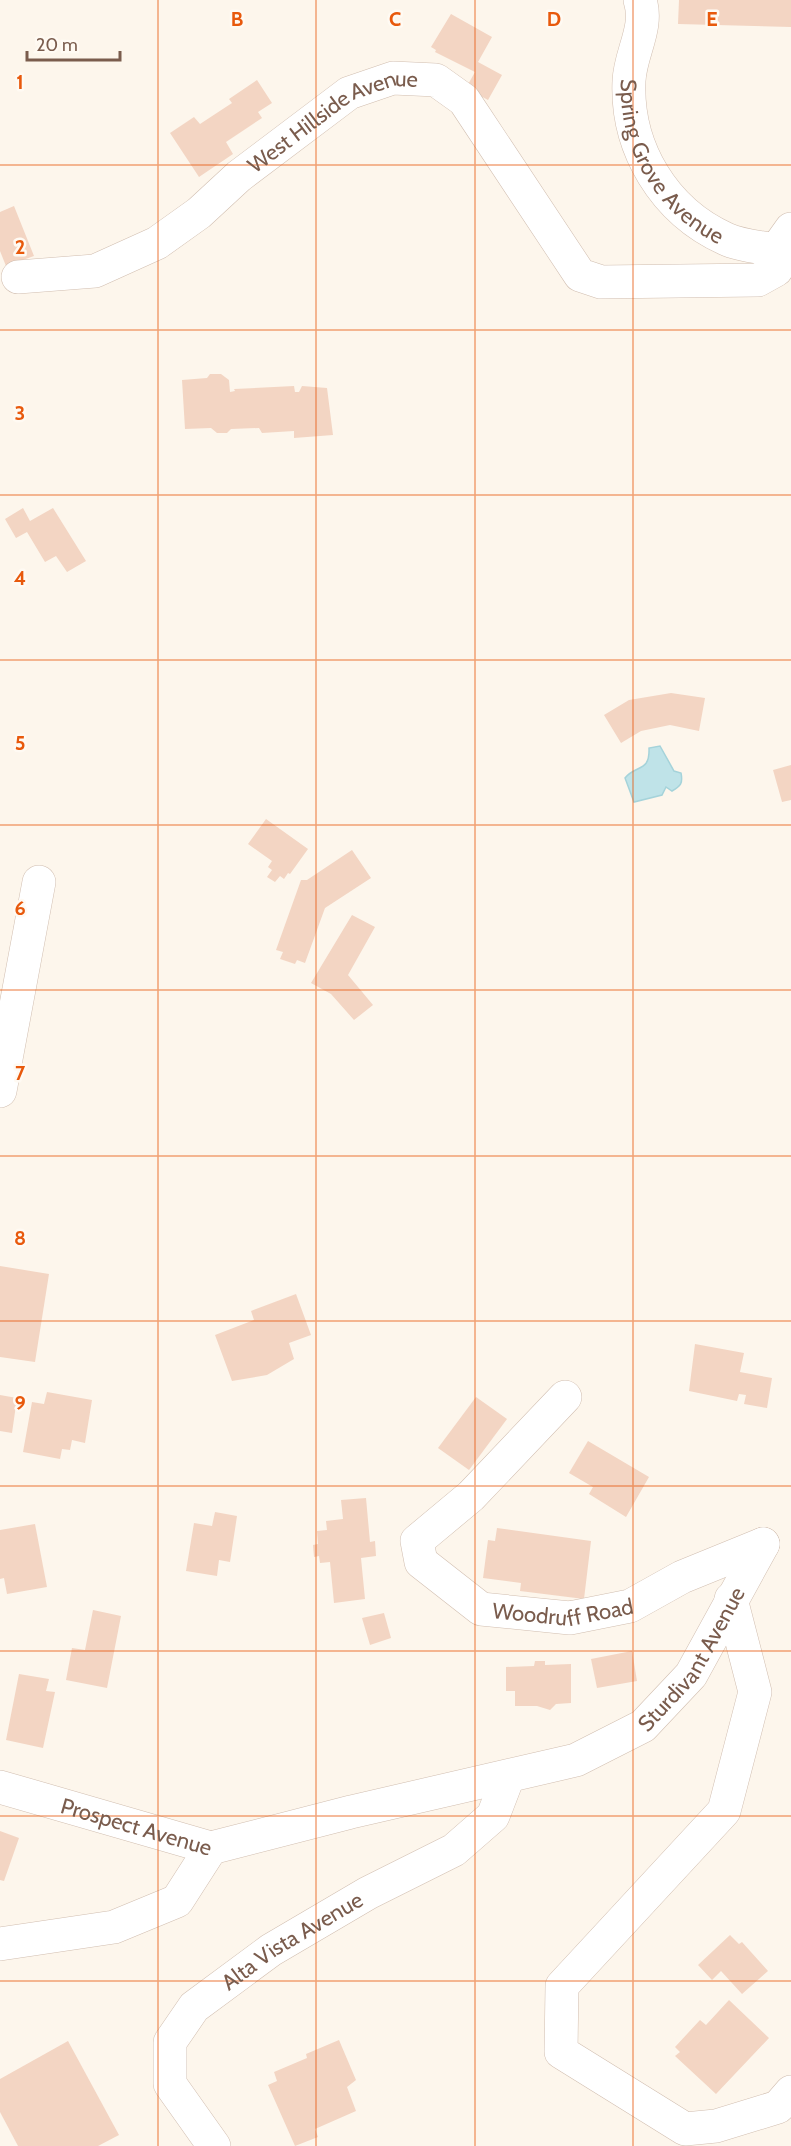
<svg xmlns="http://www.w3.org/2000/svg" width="791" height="2146" viewBox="0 0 791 2146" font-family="Cabin,sans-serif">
<rect width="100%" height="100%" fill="#fdf6ec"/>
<!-- water -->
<path fill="#bfe3e8" stroke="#a5d3da" stroke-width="1.5" d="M660,746L674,771L681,773C683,783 681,786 672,791L666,787L662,795L634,802L625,778C636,764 650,773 649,748Z"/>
<!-- building -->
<g fill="#f3d5c3">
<polygon points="679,0 791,0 791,27 678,24"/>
<polygon points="451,14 492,37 478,62 502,75 488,100 466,88 475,72 435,52 436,50 431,47"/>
<polygon points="257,80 272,103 258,112 262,118 226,142 233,154 199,177 170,133 194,117 200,124 232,103 229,99"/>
<polygon points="14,206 34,256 6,266 0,251 0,212"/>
<polygon points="210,374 221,374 229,380 230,392 235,391 234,389 294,386 295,392 299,392 302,386 327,388 333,435 294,438 294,431 262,433 259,428 231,429 227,433 217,433 211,428 185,429 182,380 207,378"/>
<polygon points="23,508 30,521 53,508 86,561 67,572 56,556 45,562 27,532 16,538 5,519"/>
<polygon points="671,693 705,698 699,731 670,725 641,731 621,743 604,715 629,700"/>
<polygon points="791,765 791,800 782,802 773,770"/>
<polygon points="266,819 308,849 290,874 288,873 284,879 280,876 275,882 267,877 272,870 268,867 272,861 248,844"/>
<polygon points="352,850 371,878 325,908 305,963 297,960 295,964 280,959 283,952 276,950 301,880 307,880"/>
<polygon points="352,915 375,927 348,975 373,1005 354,1020 331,994 311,983"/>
<polygon points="0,1266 49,1274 35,1362 0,1357"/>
<polygon points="296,1294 311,1335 289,1343 294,1359 267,1375 232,1381 215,1335 254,1320 251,1311"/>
<polygon points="695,1344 744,1353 740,1372 772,1378 767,1408 744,1404 746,1395 739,1394 737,1401 689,1391"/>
<polygon points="47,1392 92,1400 85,1443 72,1440 70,1450 62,1449 60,1459 23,1452 32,1402 44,1404"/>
<polygon points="0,1395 17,1398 12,1433 0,1431"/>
<polygon points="476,1397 507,1419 469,1470 438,1448"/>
<polygon points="588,1441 649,1477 626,1517 589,1494 593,1487 569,1473"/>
<polygon points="366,1498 370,1542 375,1541 376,1556 361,1558 365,1599 334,1603 330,1562 320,1563 319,1556 314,1557 313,1545 318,1544 317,1531 327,1530 326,1521 343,1519 341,1500"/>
<polygon points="215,1512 237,1516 230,1562 219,1560 217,1576 186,1571 194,1523 212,1526"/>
<polygon points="35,1524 47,1587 7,1594 4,1578 0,1579 0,1530"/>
<polygon points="497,1528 591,1541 584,1599 520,1591 521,1583 483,1578 488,1540 495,1541"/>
<polygon points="93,1610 121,1616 107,1688 66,1680 72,1648 85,1650"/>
<polygon points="384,1613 391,1638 370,1645 362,1618"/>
<polygon points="632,1651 637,1681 597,1688 591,1659"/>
<polygon points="535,1661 545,1661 545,1665 571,1664 571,1703 556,1704 550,1710 537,1706 515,1706 515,1691 506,1691 506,1667 534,1666"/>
<polygon points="19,1674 49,1679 46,1691 55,1692 43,1748 6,1740"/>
<polygon points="0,1831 19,1838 4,1881 0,1880"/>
<polygon points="730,1935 739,1944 742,1942 768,1971 742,1994 721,1971 712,1980 698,1965"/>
<polygon points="729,2000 769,2038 716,2094 675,2056 680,2052 675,2047 700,2020 706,2025"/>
<polygon points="339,2040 356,2080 347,2087 356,2111 315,2129 318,2137 295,2146 268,2085 277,2081 274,2072 307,2058 306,2054"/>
<polygon points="68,2041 119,2135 98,2146 18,2146 0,2112 0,2079"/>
</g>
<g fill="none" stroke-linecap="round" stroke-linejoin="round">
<!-- minor casing -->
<g stroke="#d1beb0" stroke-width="34">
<g id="minor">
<path id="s1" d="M640,0C649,28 630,53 629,81C626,148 664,211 726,239C741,246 760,247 776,250L791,229"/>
<path id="s2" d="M18,277L95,271L157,243L199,213L239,176L349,93L393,78L436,80L464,100L580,275L601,282L758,280L776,270V250"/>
<polyline points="0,1091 39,882"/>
<path id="s3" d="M565,1397L471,1496L417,1541L421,1562L481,1609L570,1618L630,1606L682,1577L763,1544"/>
<polyline points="731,1599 755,1692 724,1811 562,1986 561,2052 685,2129 716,2126 778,2107 791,2092"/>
<path id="s4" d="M0,1787L211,1848"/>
<path id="s5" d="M211,1848L351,1812L576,1760L643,1726L691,1675L763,1544"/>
<polyline points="0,1944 114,1927 177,1901 211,1848"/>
<path id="s6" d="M214,2146L170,2084V2042L194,2007L271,1950L368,1893L454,1850L493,1816L508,1777"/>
</g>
</g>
<!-- minor -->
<use href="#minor" stroke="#fff" stroke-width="33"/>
</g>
<!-- grid -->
<path fill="none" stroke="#e8590c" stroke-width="1.5" stroke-opacity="0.55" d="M158,0V2146M316,0V2146M475,0V2146M633,0V2146M0,165H791M0,330H791M0,495H791M0,660H791M0,825H791M0,990H791M0,1156H791M0,1321H791M0,1486H791M0,1651H791M0,1816H791M0,1981H791"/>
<g text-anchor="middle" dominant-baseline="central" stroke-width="5" stroke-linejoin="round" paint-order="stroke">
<!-- street labels -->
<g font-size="22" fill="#7a5c4d" stroke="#fffaf3">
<text stroke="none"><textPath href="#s2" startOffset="363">West Hillside Avenue</textPath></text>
<text stroke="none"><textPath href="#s1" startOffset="178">Spring Grove Avenue</textPath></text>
<text stroke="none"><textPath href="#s3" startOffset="387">Woodruff Road</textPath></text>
<text stroke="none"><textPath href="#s5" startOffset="534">Sturdivant Avenue</textPath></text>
<text stroke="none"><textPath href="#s4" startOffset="142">Prospect Avenue</textPath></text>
<text stroke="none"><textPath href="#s6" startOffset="279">Alta Vista Avenue</textPath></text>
</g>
</g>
<g font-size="20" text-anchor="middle" font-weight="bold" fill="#e8590c" stroke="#fffaf3" stroke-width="5" stroke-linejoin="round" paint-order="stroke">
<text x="237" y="26">B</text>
<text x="395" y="26">C</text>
<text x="554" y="26">D</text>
<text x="712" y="26">E</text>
<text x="20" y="89">1</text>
<text x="20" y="254">2</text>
<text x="20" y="420">3</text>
<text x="20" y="585">4</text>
<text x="20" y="750">5</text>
<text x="20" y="915">6</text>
<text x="20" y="1080">7</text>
<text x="20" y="1245">8</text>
<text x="20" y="1410">9</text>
</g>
<!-- scale -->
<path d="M27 51v9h93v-9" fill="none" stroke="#7a5c4d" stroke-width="3"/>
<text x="36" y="51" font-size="18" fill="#7a5c4d" stroke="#fffaf3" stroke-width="4.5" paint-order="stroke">20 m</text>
</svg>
